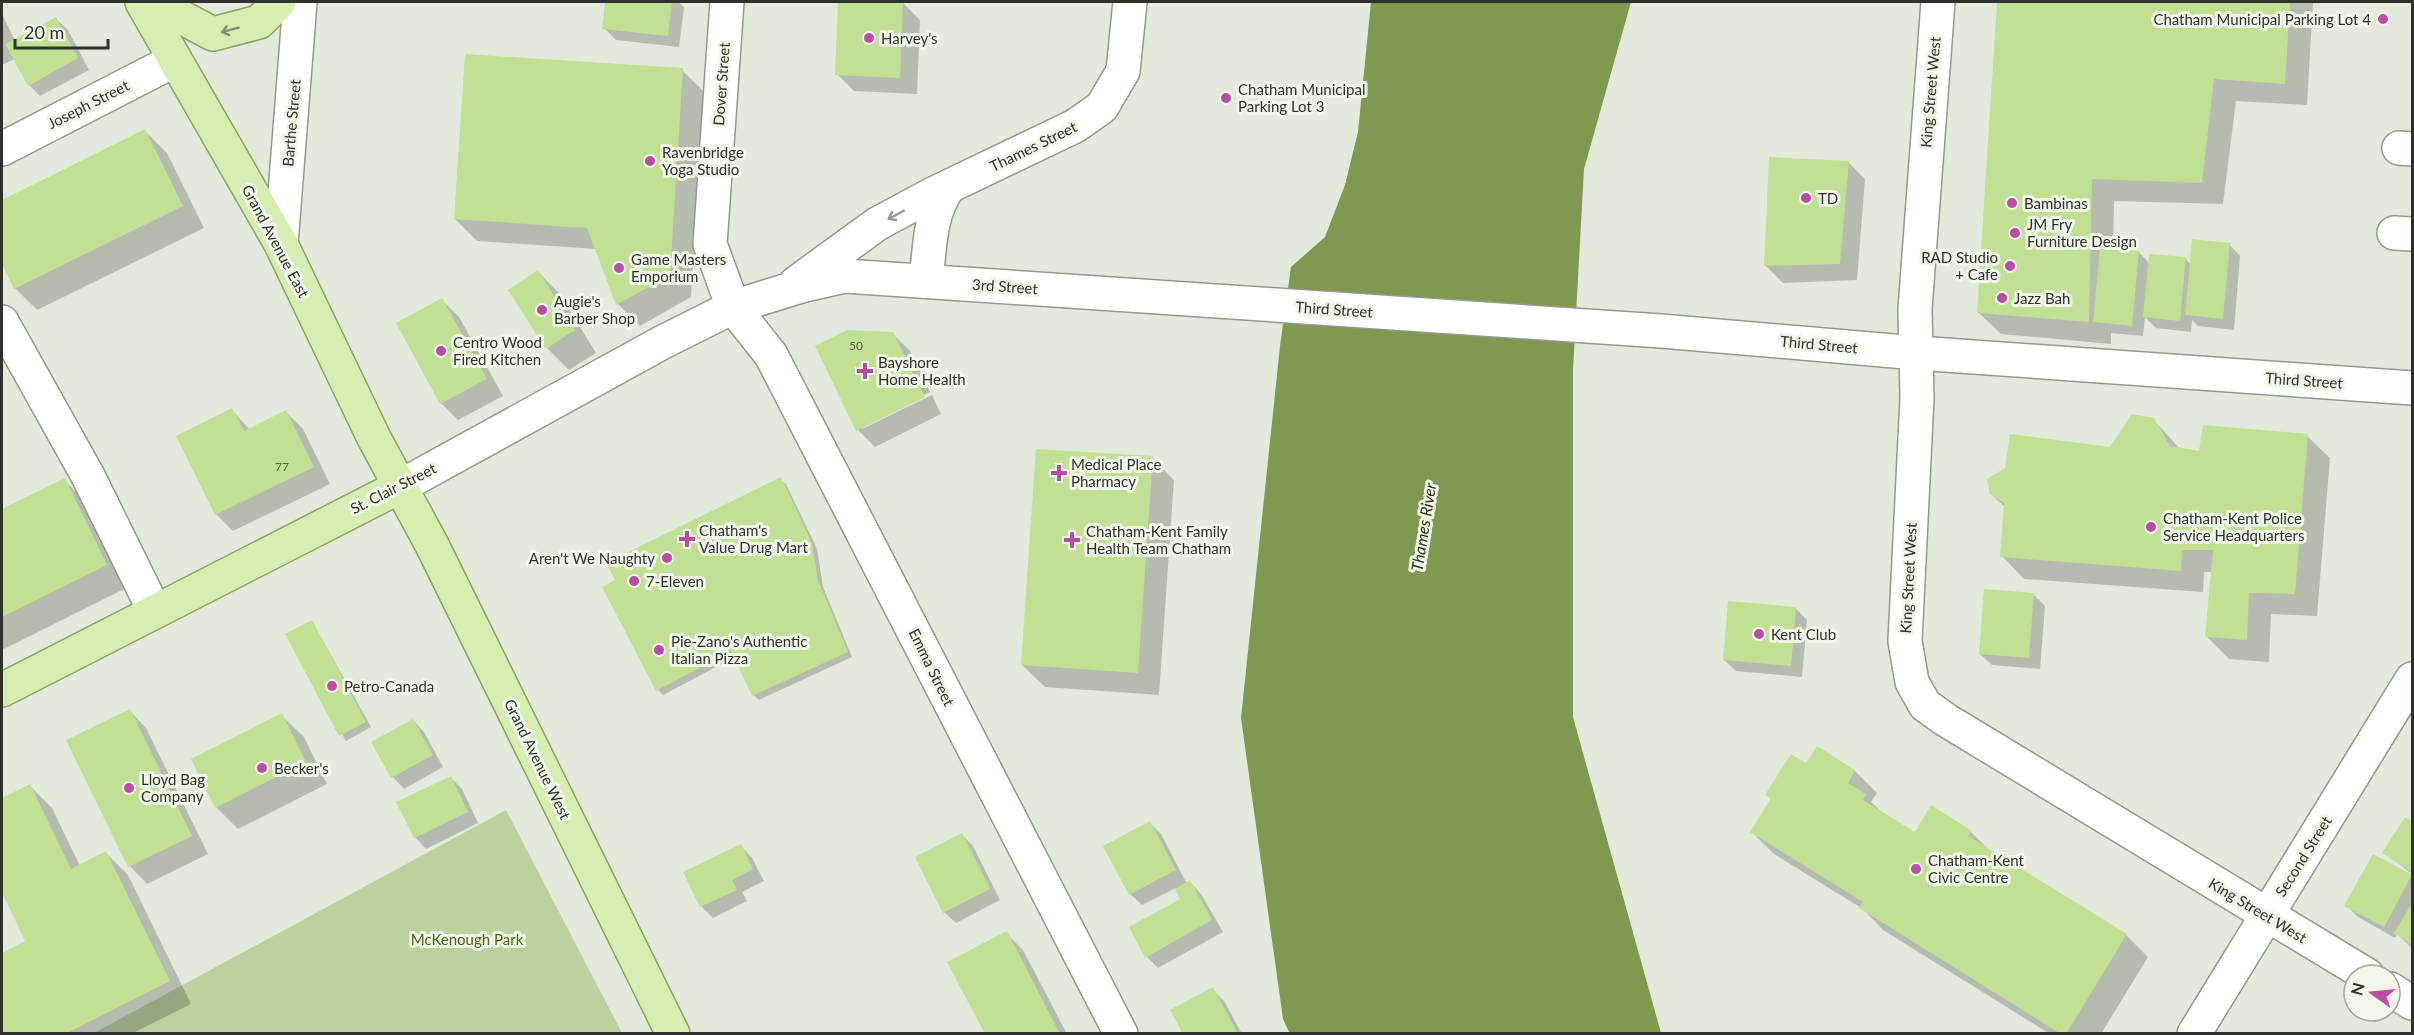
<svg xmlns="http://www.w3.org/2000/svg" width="2414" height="1035" viewBox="0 0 2414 1035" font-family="Lato,sans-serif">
<rect width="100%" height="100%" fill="#e3eadb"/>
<!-- green -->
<polygon fill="#bbd19e" points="506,810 622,1033 94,1033"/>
<!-- water -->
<polygon fill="#7e9a51" points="1371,2 1631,2 1584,169 1573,370 1573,717 1661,1033 1290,1034 1283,1019 1241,718 1280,346 1291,267 1325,237 1345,185 1358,132"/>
<!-- shadow -->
<g fill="#0003">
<polygon points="607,2 678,2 684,7 679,47 616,40 604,28"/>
<polygon points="840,2 903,3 920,20 917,94 854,91 837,74"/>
<polygon points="1998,2 2313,2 2307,105 2236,101 2223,204 2114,201 2113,250 2139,252 2150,264 2185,258 2191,265 2229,244 2240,256 2234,330 2198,326 2192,320 2191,332 2156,328 2145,317 2143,336 2111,333 2111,344 2001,334 1978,312"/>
<polygon points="2,14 15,41 56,19 68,30 89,70 40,96 29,85 15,59 2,65"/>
<polygon points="682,70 704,92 691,297 640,326 618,304 596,249 477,241 455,219"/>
<polygon points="145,131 167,153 204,228 37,310 15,288 2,261 2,201"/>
<polygon points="1848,162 1865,179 1857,280 1783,283 1766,266"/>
<polygon points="538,272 560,294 596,353 569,370 547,348"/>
<polygon points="442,300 459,317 503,396 458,420 441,403 398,324"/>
<polygon points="893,334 910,351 930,392 862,426 862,429 932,395 941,414 875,447 858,430"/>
<polygon points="232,410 250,430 286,412 303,429 330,484 233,531 216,514 178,436"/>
<polygon points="2153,419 2180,449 2200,452 2307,436 2330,458 2317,616 2271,614 2269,662 2229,659 2207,637 2212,572 2204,572 2203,592 2024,579 2002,556 2005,507 1991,494 2111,449"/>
<polygon points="1152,458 1174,480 1159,695 1045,687 1022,665"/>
<polygon points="780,479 786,484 817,549 823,587 852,657 759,700 753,695 735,657 663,695 658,690 617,581"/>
<polygon points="64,480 86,502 128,587 2,650 2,511"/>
<polygon points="2034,595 2045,606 2040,669 1992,665 1980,654"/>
<polygon points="1795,608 1807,620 1802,677 1736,671 1724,660"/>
<polygon points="312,621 371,727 346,741 287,635"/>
<polygon points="129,710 146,728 208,854 147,884 130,866 68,741"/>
<polygon points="281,715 304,737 327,784 238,829 216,807"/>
<polygon points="413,720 424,732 443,767 404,789 393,777 373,742"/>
<polygon points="1817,748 1855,771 1877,793 1871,802 1885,815 1916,834 1971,832 1990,851 2126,935 2148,957 2101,1034 2050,1034 1883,930 1863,909 1774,854 1752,832 1772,800 1767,794 1807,765"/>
<polygon points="450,777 462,789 478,823 426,849 415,837"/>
<polygon points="30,786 52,808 80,866 106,853 128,875 191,1004 131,1034 2,1034 2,955 27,942 2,889 2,800"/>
<polygon points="2405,819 2412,823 2412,874 2384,852"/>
<polygon points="1150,823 1161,834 1187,884 1190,882 1201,894 1223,932 1158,968 1147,957 1183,899 1176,888 1142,905 1130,894"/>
<polygon points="962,835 973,846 1000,900 956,923 944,912"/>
<polygon points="741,846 752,858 764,881 742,892 747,901 713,918 701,906 685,873"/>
<polygon points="2410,875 2412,878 2412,948 2397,934 2395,938 2358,917 2346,905"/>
<polygon points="1006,933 1023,950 1067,1034 986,1034"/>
<polygon points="1212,989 1224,1001 1242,1034 1185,1034"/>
</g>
<!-- building -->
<g fill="#c0e093">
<polygon points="605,2 672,2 668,36 602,29"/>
<polygon points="838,2 903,2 900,78 835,75"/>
<polygon points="1997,2 2290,2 2285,84 2214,79 2202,183 2092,179 2089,322 1977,313"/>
<polygon points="56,17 78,58 28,86 5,44"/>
<polygon points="465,54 683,68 670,275 616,305 587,228 454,219"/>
<polygon points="145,129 183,206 14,289 2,264 2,200"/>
<polygon points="1769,157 1849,161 1840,264 1764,266"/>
<polygon points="2192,239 2230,243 2223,319 2185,315"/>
<polygon points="2100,247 2139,251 2132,326 2093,322"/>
<polygon points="2149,254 2186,257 2180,321 2143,317"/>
<polygon points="538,270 575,330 546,349 508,290"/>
<polygon points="442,298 487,379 440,404 396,323"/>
<polygon points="847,330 893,332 925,397 856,431 815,346"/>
<polygon points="232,408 244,431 286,410 314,467 215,515 176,436"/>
<polygon points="2132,414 2154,418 2170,446 2199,451 2203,425 2308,434 2295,594 2249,593 2247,640 2205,637 2213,550 2182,550 2181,571 2000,557 2004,503 1990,494 1987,479 2005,468 2010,434 2110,447"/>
<polygon points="1036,449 1153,456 1138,673 1021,665"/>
<polygon points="781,477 812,543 818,580 848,652 752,696 731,651 656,691 602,587 615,580 606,563"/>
<polygon points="65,478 107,565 2,617 2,509"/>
<polygon points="1984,589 2034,593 2029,658 1979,654"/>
<polygon points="1728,601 1796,607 1791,666 1723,660"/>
<polygon points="312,620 366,722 339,736 285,634"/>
<polygon points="130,709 192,836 128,867 66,740"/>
<polygon points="282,713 306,762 215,808 191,759"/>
<polygon points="413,719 433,755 391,778 371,742"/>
<polygon points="1817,746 1855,770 1848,783 1866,794 1863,800 1915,832 1931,805 1972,831 1968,836 2127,934 2066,1034 2061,1034 1859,908 1863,902 1750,832 1771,798 1765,795 1791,754 1806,763"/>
<polygon points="451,776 468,812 414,838 396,802"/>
<polygon points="30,784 71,869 106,851 170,981 65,1034 2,1034 2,953 25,941 2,892 2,798"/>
<polygon points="2405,817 2412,821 2412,872 2382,853"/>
<polygon points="1150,821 1176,870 1129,895 1103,846"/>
<polygon points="962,833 990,889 943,913 915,857"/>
<polygon points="741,844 753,869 732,880 737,890 700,907 683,872"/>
<polygon points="2373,854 2412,875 2384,927 2344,906"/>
<polygon points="1190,880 1212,920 1145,958 1129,927 1180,899 1175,889"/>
<polygon points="2412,903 2412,945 2394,933"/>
<polygon points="1007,931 1060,1034 985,1034 947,962"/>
<polygon points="1213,987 1238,1034 1183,1034 1170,1010"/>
</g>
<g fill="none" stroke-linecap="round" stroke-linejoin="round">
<!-- minor casing -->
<g stroke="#939a8c" stroke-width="36">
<g id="minor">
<polyline points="727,2 710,244 733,307 771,355 1121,1034"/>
<polyline points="1938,2 1915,309 1917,398 1905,641 1912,682 1925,705 1946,720 2367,975"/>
<polyline points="2399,148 2412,149"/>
<polyline points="2,149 175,60"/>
<polyline points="2394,233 2412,234"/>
<polyline points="281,244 300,2"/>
<path d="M926,280C930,248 929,215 948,188"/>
<polyline points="796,283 877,224 931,195 1075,126 1102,107 1123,71 1130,2"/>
<polyline points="2,322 88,476 154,610"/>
<polyline points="401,486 663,342 733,307 801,286 845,276 1661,331 1917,353 2412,388"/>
<polyline points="2390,989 2412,1003"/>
<polyline points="2194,1034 2412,679"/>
</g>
</g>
<!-- major casing -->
<g stroke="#8aa462" stroke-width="36">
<g id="major">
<polyline points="142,2 281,244 374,438 432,545 673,1034"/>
<polyline points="153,2 213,34 259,22 279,2"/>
<polyline points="2,690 401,486"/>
</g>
</g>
<!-- minor -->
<use href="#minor" stroke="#fff" stroke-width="33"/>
<!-- major -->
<use href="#major" stroke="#d6eeb2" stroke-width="33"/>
</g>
<!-- one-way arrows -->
<defs><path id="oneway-shaft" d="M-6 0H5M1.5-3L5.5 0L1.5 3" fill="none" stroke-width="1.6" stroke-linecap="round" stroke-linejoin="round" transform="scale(1.5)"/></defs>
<use stroke="#82906f" href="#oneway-shaft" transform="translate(230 30) rotate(165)"/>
<use stroke="#979896" href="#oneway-shaft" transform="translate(896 215) rotate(152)"/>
<!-- markers -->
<g fill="#bd4ba5" stroke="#f1f7e8" stroke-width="2">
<circle cx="2383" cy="19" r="6"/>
<circle cx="869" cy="38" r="6"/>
<circle cx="1226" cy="98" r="6"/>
<circle cx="650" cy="161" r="6"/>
<circle cx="1806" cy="198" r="6"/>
<circle cx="2012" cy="203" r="6"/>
<circle cx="2015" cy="233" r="6"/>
<circle cx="2010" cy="266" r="6"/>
<circle cx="619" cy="268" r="6"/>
<circle cx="2002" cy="298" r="6"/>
<circle cx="542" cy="310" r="6"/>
<circle cx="441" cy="351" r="6"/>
<path d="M862 362h6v6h6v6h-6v6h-6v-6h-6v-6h6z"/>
<path d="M1056 464h6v6h6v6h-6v6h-6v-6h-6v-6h6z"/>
<circle cx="2151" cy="527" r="6"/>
<path d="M684 530h6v6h6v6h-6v6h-6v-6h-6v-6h6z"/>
<path d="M1069 531h6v6h6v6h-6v6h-6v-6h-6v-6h6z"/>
<circle cx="667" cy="558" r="6"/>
<circle cx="634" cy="581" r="6"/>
<circle cx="1759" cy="634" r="6"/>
<circle cx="659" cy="650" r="6"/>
<circle cx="332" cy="686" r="6"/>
<circle cx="262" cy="768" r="6"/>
<circle cx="129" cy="788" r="6"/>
<circle cx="1916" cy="869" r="6"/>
</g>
<g text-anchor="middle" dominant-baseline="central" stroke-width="6" stroke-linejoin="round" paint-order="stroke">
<!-- number labels -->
<g font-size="12" fill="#535d46">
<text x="856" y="345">50</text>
<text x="282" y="466">77</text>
</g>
<!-- poi labels -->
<g font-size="15" fill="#2f312c" stroke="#f1f7e8" text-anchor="start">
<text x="2371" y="19" text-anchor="end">Chatham Municipal Parking Lot 4</text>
<text x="881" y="38">Harvey's</text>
<text x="1238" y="89">Chatham Municipal<tspan x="1238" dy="17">Parking Lot 3</tspan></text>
<text x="662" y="152">Ravenbridge<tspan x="662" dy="17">Yoga Studio</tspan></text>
<text x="1818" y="198">TD</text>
<text x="2024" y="203">Bambinas</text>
<text x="2027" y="224">JM Fry<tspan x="2027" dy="17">Furniture Design</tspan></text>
<text x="1998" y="257" text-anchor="end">RAD Studio<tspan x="1998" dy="17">+ Cafe</tspan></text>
<text x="631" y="259">Game Masters<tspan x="631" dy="17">Emporium</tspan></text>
<text x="2014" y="298">Jazz Bah</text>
<text x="554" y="301">Augie's<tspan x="554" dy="17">Barber Shop</tspan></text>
<text x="453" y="342">Centro Wood<tspan x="453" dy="17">Fired Kitchen</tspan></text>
<text x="878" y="362">Bayshore<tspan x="878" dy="17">Home Health</tspan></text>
<text x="1071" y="464">Medical Place<tspan x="1071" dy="17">Pharmacy</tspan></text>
<text x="2163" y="518">Chatham-Kent Police<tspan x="2163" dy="17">Service Headquarters</tspan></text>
<text x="699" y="530">Chatham's<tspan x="699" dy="17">Value Drug Mart</tspan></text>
<text x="1086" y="531">Chatham-Kent Family<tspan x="1086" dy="17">Health Team Chatham</tspan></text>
<text x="655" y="558" text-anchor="end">Aren't We Naughty</text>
<text x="646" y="581">7-Eleven</text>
<text x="1771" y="634">Kent Club</text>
<text x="671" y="641">Pie-Zano's Authentic<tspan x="671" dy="17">Italian Pizza</tspan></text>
<text x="344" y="686">Petro-Canada</text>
<text x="274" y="768">Becker's</text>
<text x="141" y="779">Lloyd Bag<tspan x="141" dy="17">Company</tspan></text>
<text x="1928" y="860">Chatham-Kent<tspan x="1928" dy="17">Civic Centre</tspan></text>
</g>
<!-- street labels -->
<g font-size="15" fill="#2f312c" stroke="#f1f7e8">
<text transform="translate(721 84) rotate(-86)">Dover Street</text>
<text transform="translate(1930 92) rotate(-85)">King Street West</text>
<text transform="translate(88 104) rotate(-27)">Joseph Street</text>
<text transform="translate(291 123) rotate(-85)">Barthe Street</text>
<text transform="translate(1033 146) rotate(-26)">Thames Street</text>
<text transform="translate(276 241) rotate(62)">Grand Avenue East</text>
<text transform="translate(1005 286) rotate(4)">3rd Street</text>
<text transform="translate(1334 309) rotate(4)">Third Street</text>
<text transform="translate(1819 344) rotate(5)">Third Street</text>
<text transform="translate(2304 380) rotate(4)">Third Street</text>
<text transform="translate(393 488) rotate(-27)">St. Clair Street</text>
<text transform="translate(1908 578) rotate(-87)">King Street West</text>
<text transform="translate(932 667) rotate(64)">Emma Street</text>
<text transform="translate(538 759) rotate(64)">Grand Avenue West</text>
<text transform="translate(2303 856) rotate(-58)">Second Street</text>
<text transform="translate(2258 910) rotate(31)">King Street West</text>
</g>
<!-- park labels -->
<g font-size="15" fill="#486211" stroke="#f1f7e8">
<text x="467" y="939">McKenough Park</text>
</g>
<!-- water labels -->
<g font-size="16" font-style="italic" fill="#253111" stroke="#f1f7e8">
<text transform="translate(1423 527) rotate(-81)">Thames River</text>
</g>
</g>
<!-- border -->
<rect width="2414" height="1035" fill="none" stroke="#2f312c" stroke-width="6"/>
<!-- north arrow -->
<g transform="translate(2372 993) rotate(285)"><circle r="28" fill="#f1f7e8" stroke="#a3a89d" stroke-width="1.5"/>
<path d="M0-4.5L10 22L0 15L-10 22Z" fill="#bd4ba5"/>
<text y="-9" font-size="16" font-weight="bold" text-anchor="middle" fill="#2f312c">N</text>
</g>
<!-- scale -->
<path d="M15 39v9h93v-9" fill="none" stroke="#2f312c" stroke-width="3"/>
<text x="24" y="39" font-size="18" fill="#2f312c" stroke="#f1f7e8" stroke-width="4.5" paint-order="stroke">20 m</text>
</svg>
